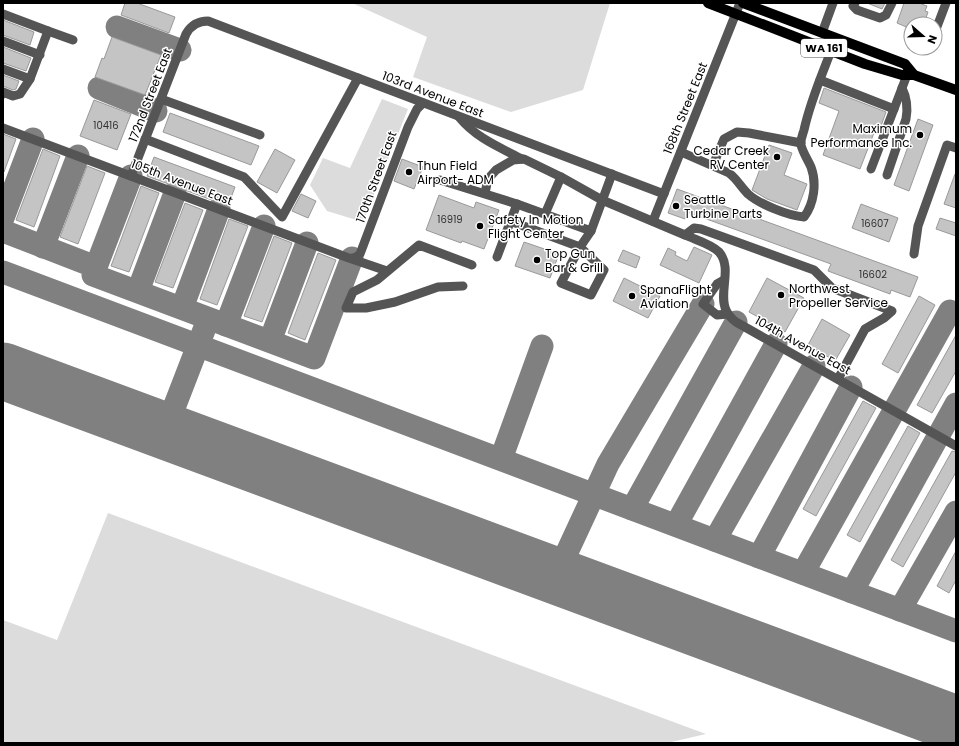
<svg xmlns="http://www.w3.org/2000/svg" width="959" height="746" viewBox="0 0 959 746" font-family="Poppins,sans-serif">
<rect width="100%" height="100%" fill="#fff"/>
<!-- green -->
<g fill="#dcdcdc">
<polygon points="352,3 610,3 583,90 511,112 413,77 427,37"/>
<polygon points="382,99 408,109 363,222 327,211 310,185 323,158 350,168"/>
<polygon points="108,513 706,734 667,743 3,743 3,620 57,640"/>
</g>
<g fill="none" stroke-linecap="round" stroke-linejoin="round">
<!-- taxiway -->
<g stroke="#808080" stroke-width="23">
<polyline points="117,27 180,50"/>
<polyline points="99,88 156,111"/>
<polyline points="3,218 33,139"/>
<polyline points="3,231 96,267 93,275 314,358 352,258"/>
<polyline points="43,247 78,156"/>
<polyline points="96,267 131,176"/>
<polyline points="3,272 956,631"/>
<polyline points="138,291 175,193"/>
<polyline points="182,308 219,209"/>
<polyline points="226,325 264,226"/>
<polyline points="270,341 307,243"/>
<polyline points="165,431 204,330"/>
<polyline points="501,459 542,346"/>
<polyline points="632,509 736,322"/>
<polyline points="676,525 776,344"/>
<polyline points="715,540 814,366"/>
<polyline points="759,557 851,387"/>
<polyline points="803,573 950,311"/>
<polyline points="556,576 608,464 703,304"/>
<polyline points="852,592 956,404"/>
<polyline points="900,610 956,512"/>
</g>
<!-- runway -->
<polyline stroke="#808080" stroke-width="57" points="3,371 956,724"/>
</g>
<!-- building -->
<g fill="#c4c4c4" stroke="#999">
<polygon points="125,3 137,3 175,17 169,33 121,15"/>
<polygon points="867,3 885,3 882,9"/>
<polygon points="904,3 919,3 927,6 925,11 928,12 926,18 922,17 920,24 911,24 911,29 897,23"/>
<polygon points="3,20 34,32 30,45 3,35"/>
<polygon points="112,37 161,55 145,95 95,77 102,58 104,59"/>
<polygon points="3,47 31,58 26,71 3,63"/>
<polygon points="3,75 19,81 16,89 13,90 3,86"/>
<polygon points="824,88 886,112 881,126 877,125 860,169 823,155 839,111 819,103"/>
<polygon points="94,100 131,114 117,150 80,136"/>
<polygon points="170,113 259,146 251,165 163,132"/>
<polygon points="918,119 933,125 909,191 894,185"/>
<polygon points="3,134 16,139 4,172 3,172"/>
<polygon points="769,145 792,153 784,175 807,184 797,210 767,199 752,190"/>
<polygon points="43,149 60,156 34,227 16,220"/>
<polygon points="275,149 295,160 277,193 257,182"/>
<polygon points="154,157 235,187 228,206 147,176"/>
<polygon points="402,159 423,167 414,189 394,181"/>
<polygon points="87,166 105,173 78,244 60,237"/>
<polygon points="955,174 956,174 956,208 944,204"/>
<polygon points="141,186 159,193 129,272 111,266"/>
<polygon points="677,189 918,277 910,297 891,290 890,294 828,271 831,264 687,212 685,219 668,213"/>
<polygon points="301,194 316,201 308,218 292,211"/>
<polygon points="439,195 474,208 476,202 499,210 484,249 462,241 461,243 426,230"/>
<polygon points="185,203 203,210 173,288 155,282"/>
<polygon points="861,204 898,218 889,242 852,228"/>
<polygon points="940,218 956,223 956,236 936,229"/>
<polygon points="229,219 248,226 217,305 200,299"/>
<polygon points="274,236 292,243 262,322 244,316"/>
<polygon points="524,242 559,254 550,278 515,266"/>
<polygon points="694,247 712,255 699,283 660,265 668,248 676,252 675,255 687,261"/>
<polygon points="623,250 640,257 636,268 618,261"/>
<polygon points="318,253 336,260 305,340 288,333"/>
<polygon points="624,278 660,296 648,318 613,301"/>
<polygon points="767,278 804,298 785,332 749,312"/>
<polygon points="919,296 935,305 898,373 882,364"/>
<polygon points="822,319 850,335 835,361 808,345"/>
<polygon points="956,335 956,371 932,413 917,405"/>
<polygon points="863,401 876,408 816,516 803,509"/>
<polygon points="908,426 920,433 860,542 847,535"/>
<polygon points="952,451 956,452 956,472 903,567 891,560"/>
<polygon points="956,551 956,580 949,593 937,586"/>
</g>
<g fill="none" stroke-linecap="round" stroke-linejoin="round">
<!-- minor -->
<g stroke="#555" stroke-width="9">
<polyline points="855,3 853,6 857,10 880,18 886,15 892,3"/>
<polyline points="3,14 48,31 30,79 20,94 13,96 3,92 3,94"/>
<polyline points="48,31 73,40"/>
<polyline points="935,32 946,3"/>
<polyline points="822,33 833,3"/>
<polyline points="3,41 40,55"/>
<polyline points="3,69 30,79"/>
<polyline points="820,80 894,109"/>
<polyline points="161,99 260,135"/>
<path d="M459,117C476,138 499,147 522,159"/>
<polyline points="3,128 346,257 387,271"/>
<polyline points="145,139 244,177 282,217 358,78"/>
<path d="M681,152L729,173C737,179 741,187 748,194C759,204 789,216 804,217C814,204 817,183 811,167C808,160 803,153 801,145C800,140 803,134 804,130C810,102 821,77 831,51"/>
<polyline points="713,165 724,139 737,132 749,133 801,143"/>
<polyline points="871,169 907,75"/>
<path d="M887,175L906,119C908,108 907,98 902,88"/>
<path d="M131,176L186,34C191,25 198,21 208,21L664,194"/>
<polyline points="440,180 517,204 591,231"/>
<polyline points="485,193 488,179 496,170 513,160 524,159 561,177"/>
<polyline points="545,214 561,177 602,200 685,235 694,228 701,229 814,270 832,288 892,311 884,318 865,329 838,379"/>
<polyline points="510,221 580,247 561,283 591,295 604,270 580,247 591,231 612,174"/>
<polyline points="653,221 740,3"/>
<path d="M685,235C696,240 711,244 719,252C733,268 718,293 726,310C728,315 732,319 736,322L956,446"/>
<polyline points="914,254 918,226 947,145 956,148"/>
<polyline points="497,257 517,204"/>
<polyline points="352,258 356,257 360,254 408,127 417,109 423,103"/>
<polyline points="724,280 717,284 703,304 717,315 728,314"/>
<polyline points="463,286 438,287 395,302 366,308 346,308 353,292 377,280 419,245 472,265"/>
</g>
<!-- major -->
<g stroke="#000" stroke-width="10">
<polyline points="708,3 865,64 902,75 914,75 956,90"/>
<polyline points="743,3 905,64 914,75"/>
</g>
</g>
<!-- markers -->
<g fill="#000" stroke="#fff" stroke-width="1.5">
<circle cx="920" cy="135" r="4"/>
<circle cx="777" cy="157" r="4"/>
<circle cx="409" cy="172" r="4"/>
<circle cx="676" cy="206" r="4"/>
<circle cx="480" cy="226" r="4"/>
<circle cx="537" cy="260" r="4"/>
<circle cx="781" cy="295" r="4"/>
<circle cx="632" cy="296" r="4"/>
</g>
<g text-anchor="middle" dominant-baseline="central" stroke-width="3" stroke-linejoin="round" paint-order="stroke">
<!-- number labels -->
<g font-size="10" fill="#313131">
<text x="106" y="125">10416</text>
<text x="450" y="219">16919</text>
<text x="875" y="223">16607</text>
<text x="873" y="274">16602</text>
</g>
<!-- shield labels -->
<rect fill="#fff" stroke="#4c4c4c" stroke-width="1" x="801" y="39" width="46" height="18" rx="3"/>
<g font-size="11" font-weight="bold" fill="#000">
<text x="824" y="48">WA 161</text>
</g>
<!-- street labels -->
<g font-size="12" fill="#000" stroke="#fff">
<text transform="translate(433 94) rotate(21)">103rd Avenue East</text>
<text transform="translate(150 95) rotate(-69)">172nd Street East</text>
<text transform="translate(685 108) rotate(-68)">168th Street East</text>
<text transform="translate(376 177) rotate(-70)">170th Street East</text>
<text transform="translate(182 182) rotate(21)">105th Avenue East</text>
<text transform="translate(803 345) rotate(29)">104th Avenue East</text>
</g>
<!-- poi labels -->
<g font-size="12" fill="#000" stroke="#fff" text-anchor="start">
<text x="912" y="128" text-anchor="end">Maximum<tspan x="912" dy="14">Performance Inc.</tspan></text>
<text x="769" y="150" text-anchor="end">Cedar Creek<tspan x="769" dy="14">RV Center</tspan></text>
<text x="417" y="165">Thun Field<tspan x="417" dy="14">Airport- ADM</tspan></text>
<text x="684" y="199">Seattle<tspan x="684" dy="14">Turbine Parts</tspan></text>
<text x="488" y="219">Safety In Motion<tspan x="488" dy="14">Flight Center</tspan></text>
<text x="545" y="253">Top Gun<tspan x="545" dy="14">Bar &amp; Grill</tspan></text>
<text x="789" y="288">Northwest<tspan x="789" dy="14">Propeller Service</tspan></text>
<text x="640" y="289">SpanaFlight<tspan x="640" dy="14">Aviation</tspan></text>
</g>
</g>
<!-- border -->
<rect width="959" height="746" fill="none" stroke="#000000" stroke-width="8"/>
<!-- north arrow -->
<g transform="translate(923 36) rotate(110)"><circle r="19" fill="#ffffff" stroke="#999999"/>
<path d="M0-3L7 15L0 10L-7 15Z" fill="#000000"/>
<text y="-6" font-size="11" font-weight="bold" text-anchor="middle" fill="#000000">N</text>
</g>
</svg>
